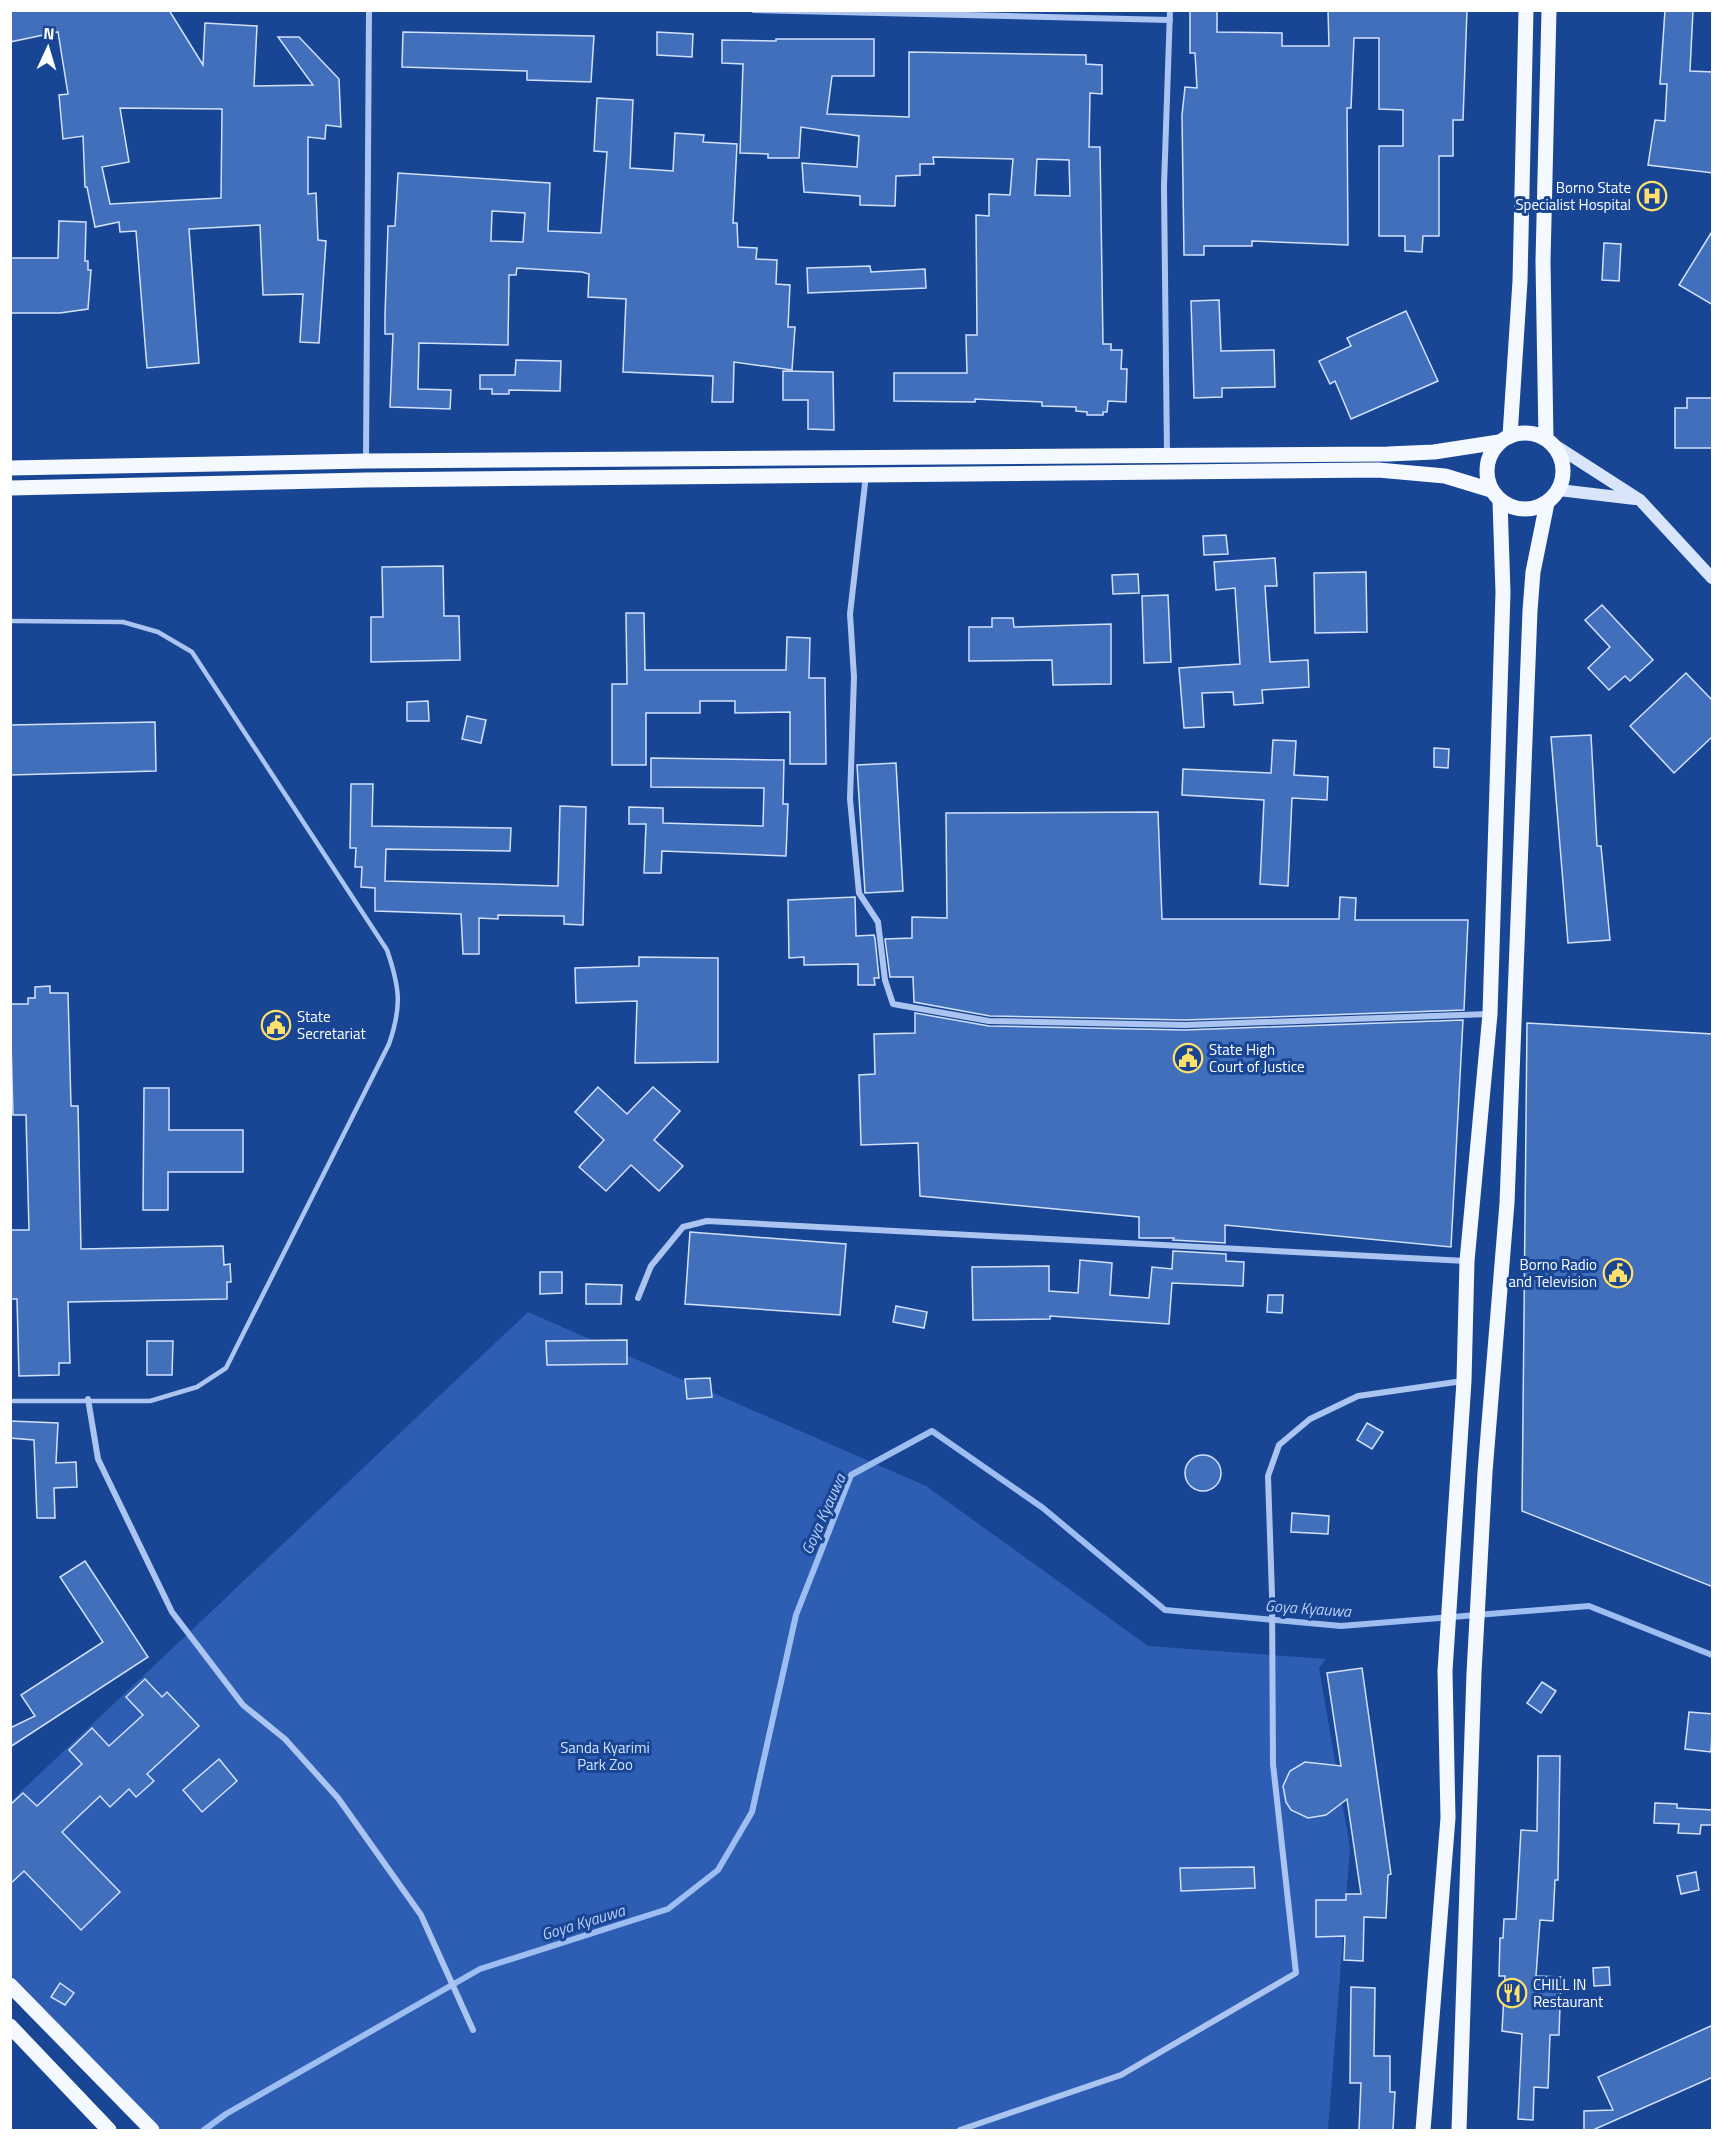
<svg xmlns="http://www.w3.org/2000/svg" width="1723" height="2141" viewBox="0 0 1723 2141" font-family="'Titillium Web',sans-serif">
<rect width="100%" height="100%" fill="#194595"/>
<!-- green -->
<polygon fill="#2d5eb3" points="528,1312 926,1486 1148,1646 1326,1659 1319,1668 1350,1848 1328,2130 161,2130 11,1975 11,1801"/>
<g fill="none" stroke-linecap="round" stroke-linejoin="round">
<!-- stream -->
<polyline stroke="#9ebef2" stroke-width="6" points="204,2130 226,2114 480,1969 668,1909 718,1870 752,1812 796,1615 851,1475 932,1431 1043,1508 1165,1610 1341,1626 1589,1606 1712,1655"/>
</g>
<!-- building -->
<g fill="#426fbc" stroke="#d2e1fb" stroke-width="1.5" fill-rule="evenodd">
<path d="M10,10H169L203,65L205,23L257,26L254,86L313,85L278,37H299L339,79L341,127L326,125L325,139L308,137V194L316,193L318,240L326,241L319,343L300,342L303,294L263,295L260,225L189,229L199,363L147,368L136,231L120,232L119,222L95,227L87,187H85L83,136L63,139L59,95L68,94L58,32L10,42ZM120,108L222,109L221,198L110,204L102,167L129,162Z"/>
<polygon points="1328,10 1467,10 1463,120 1453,120 1453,156 1439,156 1439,236 1423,236 1422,252 1405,251 1405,236 1379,236 1379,146 1403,146 1403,110 1379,109 1379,38 1354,38 1351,108 1347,108 1348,245 1252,241 1252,246 1204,246 1204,255 1184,255 1182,115 1185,87 1197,88 1195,53 1190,53 1190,11 1217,11 1217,32 1282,33 1282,46 1329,46"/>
<polygon points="1665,10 1693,10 1690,71 1713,72 1713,173 1648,165 1655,120 1665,121 1667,84 1660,84"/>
<polygon points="403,32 594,36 591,82 527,80 527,71 402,67"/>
<polygon points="657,32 693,34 692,57 657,55"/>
<path d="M776,39H874V76H832L827,114L909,117V52L1086,55V64L1102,65V94L1090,93L1089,147H1100L1103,344H1111V350H1122L1121,369H1127L1126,402L1108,401L1107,412H1103V415H1087V412L1076,411V407L1042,406V402L975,399V402L894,401V373H967L966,335H977L976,215L989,216V194L1010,195L1013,159L933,157L934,164H920V175L896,176L895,206L860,205V196L804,192L802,163L857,167L859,136L801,127L799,158H768V154L740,153L743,64L722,63V40L776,41ZM1037,159L1069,160L1070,196L1035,195Z"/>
<path d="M597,98L633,100L630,168L673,171L675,133L704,135L703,142L737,144L733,223H737L738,247L757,248L756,259L777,260L776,284L790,285L788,327H795L792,370L734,362L733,402H712L713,376L623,372L626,299L588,297L589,274L582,272L517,268L516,275H509L508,345L419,343L418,389L451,390L450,409L390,407L393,334H385V315L388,226H395L398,173L550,183L548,231L601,233L607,152L594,151ZM492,211L525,213L523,242L491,241Z"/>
<polygon points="59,221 86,222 85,261 88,261 88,270 91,270 88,309 60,313 10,313 10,258 58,258"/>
<polygon points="1713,230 1713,305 1679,285"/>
<polygon points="1604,243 1621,244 1619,281 1602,280"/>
<polygon points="870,266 871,272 925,269 926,288 808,293 807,268"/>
<polygon points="1219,300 1221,351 1274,350 1275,387 1222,388 1222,397 1194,398 1191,301"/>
<polygon points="1406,311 1438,381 1351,419 1335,381 1330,384 1319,361 1351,346 1347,338"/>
<polygon points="516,360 561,361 560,391 509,390 509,394 492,394 492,389 480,389 480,375 515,375"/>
<polygon points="783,371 833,372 834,430 808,429 808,400 783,400"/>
<polygon points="1687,398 1713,398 1713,448 1675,448 1675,408 1687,408"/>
<polygon points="1226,535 1228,554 1204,555 1203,536"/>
<polygon points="1275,558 1277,586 1265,586 1270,662 1308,660 1309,687 1262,690 1263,703 1234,705 1233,692 1202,693 1204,727 1184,728 1179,668 1240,664 1235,588 1216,590 1214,562"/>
<polygon points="443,566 444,616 459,616 460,660 371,662 371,617 383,617 382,567"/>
<polygon points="1366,572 1367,632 1315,633 1314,573"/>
<polygon points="1138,574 1139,593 1113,594 1112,575"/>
<polygon points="1168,595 1171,662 1144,663 1142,596"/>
<polygon points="1602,605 1653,660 1630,681 1625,676 1609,690 1588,668 1610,647 1585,620"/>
<polygon points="626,613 644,613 645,670 786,670 787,637 810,638 809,678 825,678 826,764 790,764 790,712 735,713 735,701 700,701 700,713 646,713 646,765 612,765 612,684 627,684"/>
<polygon points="992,618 1013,618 1014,627 1111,624 1111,684 1053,685 1052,660 969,661 969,627 992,627"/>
<polygon points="1686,673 1713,701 1713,736 1674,773 1630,726"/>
<polygon points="428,701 429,721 407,721 407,702"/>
<polygon points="467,716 486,720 481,743 462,739"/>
<polygon points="155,722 156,771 10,775 10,725"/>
<polygon points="1591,735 1597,846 1601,846 1610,940 1568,943 1551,737"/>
<polygon points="1273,740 1296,741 1294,775 1328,777 1327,800 1292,798 1288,886 1260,884 1264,800 1182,795 1183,769 1271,773"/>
<polygon points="1434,748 1449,749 1448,768 1434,767"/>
<polygon points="651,758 784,760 783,804 788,804 786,856 662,851 661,873 644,873 646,824 629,824 629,807 663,808 663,823 763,826 764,788 651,787"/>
<polygon points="896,763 903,891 865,893 857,765"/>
<polygon points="351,784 373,784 372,826 511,828 510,851 386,849 385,881 558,886 560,806 586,807 583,925 564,924 564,916 498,915 498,919 479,918 479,954 463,954 461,914 375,911 375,888 361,887 362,867 355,867 356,848 350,848"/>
<polygon points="1158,812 1162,919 1339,919 1340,897 1356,898 1355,920 1468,920 1464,1010 1185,1020 990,1016 914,1002 913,977 890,977 885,939 912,938 912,917 947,918 946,813"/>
<polygon points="855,897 856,936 874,935 875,939 879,978 874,978 875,985 858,985 858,964 804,965 804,957 789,958 788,900"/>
<polygon points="639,957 718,958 718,1062 635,1063 637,1001 576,1003 575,968 639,966"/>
<polygon points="50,986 50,993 68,993 71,1106 78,1106 81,1249 223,1246 224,1265 230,1264 231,1282 227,1282 227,1299 68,1302 70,1363 59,1363 59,1375 19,1376 17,1299 10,1299 10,1230 29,1230 26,1115 13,1115 10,1004 28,1004 28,998 35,998 35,987"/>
<polygon points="915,1013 989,1026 1185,1030 1463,1020 1451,1247 1225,1225 1225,1243 1173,1240 1174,1238 1139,1238 1139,1217 920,1196 918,1143 861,1145 859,1075 875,1074 874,1034 915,1033"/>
<polygon points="1527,1023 1713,1034 1713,1587 1522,1511"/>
<polygon points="598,1087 627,1114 653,1087 680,1111 654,1140 683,1166 659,1191 631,1165 606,1191 579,1167 604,1140 575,1112"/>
<polygon points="144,1088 169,1088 169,1130 243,1130 243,1172 168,1172 168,1210 143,1210"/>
<polygon points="690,1232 846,1244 840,1315 685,1304"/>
<polygon points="1173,1251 1226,1254 1226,1261 1244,1262 1243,1286 1172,1283 1169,1324 1050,1316 1050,1319 973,1320 972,1267 1049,1266 1049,1291 1078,1293 1080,1260 1112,1263 1110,1295 1149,1298 1152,1267 1172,1269"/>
<polygon points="540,1272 562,1272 562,1293 540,1294"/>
<polygon points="586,1284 622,1285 621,1304 586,1304"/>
<polygon points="1268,1295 1283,1295 1282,1313 1267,1312"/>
<polygon points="896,1306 927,1312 924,1328 893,1322"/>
<polygon points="627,1340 627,1364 547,1365 546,1341"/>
<polygon points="147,1341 173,1341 172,1375 147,1375"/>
<polygon points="710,1378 712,1397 687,1399 685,1379"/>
<polygon points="10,1421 58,1423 56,1463 76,1462 77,1487 54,1488 55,1518 37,1518 34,1440 10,1438"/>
<polygon points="1367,1423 1383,1432 1372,1449 1357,1440"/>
<circle cx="1203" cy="1473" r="18"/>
<polygon points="1292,1513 1329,1516 1328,1534 1291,1532"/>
<polygon points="85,1561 148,1657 10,1747 10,1728 35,1716 21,1695 103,1642 60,1577"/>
<polygon points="1362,1668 1391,1874 1388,1875 1386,1918 1364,1917 1363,1961 1344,1960 1345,1936 1316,1937 1316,1900 1346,1900 1346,1894 1361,1894 1347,1799 1326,1815 1308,1818 1291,1810 1286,1802 1283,1786 1290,1771 1305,1762 1341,1766 1327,1673"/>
<polygon points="145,1679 162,1697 167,1692 199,1726 147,1774 154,1781 136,1797 129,1789 110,1807 100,1796 62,1832 120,1892 81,1930 24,1871 10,1884 10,1805 23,1793 37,1806 82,1764 69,1750 92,1728 109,1746 143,1715 126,1697"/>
<polygon points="1542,1682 1556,1691 1541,1713 1527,1703"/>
<polygon points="1689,1712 1713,1714 1711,1752 1685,1749"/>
<polygon points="1538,1756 1560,1756 1558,1880 1555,1880 1553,1921 1540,1920 1536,1976 1561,1977 1559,2035 1550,2035 1548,2088 1534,2087 1533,2120 1518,2119 1522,2034 1502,2031 1505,1976 1499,1976 1500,1938 1503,1938 1504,1919 1516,1919 1521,1830 1537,1831"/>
<polygon points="219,1759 237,1781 202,1812 183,1790"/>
<polygon points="1655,1803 1677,1804 1677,1808 1713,1810 1713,1825 1701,1825 1700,1834 1678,1833 1679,1824 1654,1823"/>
<polygon points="1254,1867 1255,1888 1181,1891 1180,1868"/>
<polygon points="1696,1872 1699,1890 1681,1894 1677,1876"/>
<polygon points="1609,1967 1610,1985 1594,1986 1593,1968"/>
<polygon points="60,1983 74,1993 65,2005 51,1997"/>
<polygon points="1351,1987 1375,1988 1374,2056 1390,2056 1390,2092 1395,2092 1393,2130 1359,2130 1361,2083 1350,2083"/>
<polygon points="1713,2025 1713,2077 1593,2130 1584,2130 1584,2111 1613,2110 1598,2077"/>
</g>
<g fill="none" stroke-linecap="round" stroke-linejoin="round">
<!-- lane -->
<path stroke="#abc5f0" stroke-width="4.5" d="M10,621L123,622L158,632L192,652L387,950C400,988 402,1006 389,1044L226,1368L197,1387L150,1401H10"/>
<!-- street -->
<g stroke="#abc5f0" stroke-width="6">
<polyline points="754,10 1170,20"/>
<polyline points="1167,454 1164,186 1170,10"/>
<polyline points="366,460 369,10"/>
<polyline points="866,475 850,614 854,677 850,799 859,893 878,922 885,980 893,1004 989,1021 1185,1025 1489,1014"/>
<polyline points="638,1298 651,1266 683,1227 707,1221 1466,1261"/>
<polyline points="88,1399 98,1459 172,1612 243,1705 285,1739 338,1798 421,1915 473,2030"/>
<polyline points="960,2130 1121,2075 1296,1973 1273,1764 1272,1595 1268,1476 1279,1445 1310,1419 1358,1396 1463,1381"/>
</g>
<!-- secondary -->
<g stroke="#d9e5fb" stroke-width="12">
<polyline points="1553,444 1640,500 1712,578"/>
<polyline points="1559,490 1635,499"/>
</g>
<!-- primary -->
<g stroke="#f4f8ff" stroke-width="15">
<circle cx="1525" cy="471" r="38"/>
<polyline points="1510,436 1520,281 1526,10"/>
<polyline points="1546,439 1543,261 1549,10"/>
<polyline points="10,468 366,461 1388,454 1434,452 1499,442"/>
<polyline points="10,488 365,480 1378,470 1445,476 1491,490"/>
<polyline points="10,1985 152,2130"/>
<polyline points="10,2026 109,2130"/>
<polyline points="1423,2130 1448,1818 1445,1671 1464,1381 1467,1261 1490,1014 1503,592 1500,501"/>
<polyline points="1459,2130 1474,1673 1485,1472 1507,1203 1530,611 1533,572 1547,503"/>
</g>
</g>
<!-- icons -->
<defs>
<g id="hospital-ring" transform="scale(1.5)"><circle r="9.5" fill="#194595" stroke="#ffe06a" stroke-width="1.5"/><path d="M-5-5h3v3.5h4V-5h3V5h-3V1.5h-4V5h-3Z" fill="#ffe06a"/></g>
<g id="civic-ring" transform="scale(1.5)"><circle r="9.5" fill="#194595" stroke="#ffe06a" stroke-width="1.5"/><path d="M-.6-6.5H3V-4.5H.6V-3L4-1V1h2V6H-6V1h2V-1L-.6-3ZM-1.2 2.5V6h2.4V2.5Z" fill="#ffe06a"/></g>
<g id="restaurant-ring" transform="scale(1.5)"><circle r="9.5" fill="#194595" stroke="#ffe06a" stroke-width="1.5"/><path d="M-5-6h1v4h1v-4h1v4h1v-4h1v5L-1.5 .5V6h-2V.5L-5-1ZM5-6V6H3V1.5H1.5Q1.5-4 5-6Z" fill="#ffe06a"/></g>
</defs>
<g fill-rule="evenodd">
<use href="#hospital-ring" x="1652" y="196"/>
<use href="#civic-ring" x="276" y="1025"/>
<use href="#civic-ring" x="1188" y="1058"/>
<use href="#civic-ring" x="1618" y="1273"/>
<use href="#restaurant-ring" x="1512" y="1993"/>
</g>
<g text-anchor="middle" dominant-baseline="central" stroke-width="6" stroke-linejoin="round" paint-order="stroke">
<!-- poi labels -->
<g font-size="15" fill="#fff" stroke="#194595" text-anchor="start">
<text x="1631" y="187" text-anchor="end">Borno State<tspan x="1631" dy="17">Specialist Hospital</tspan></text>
<text x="297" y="1016">State<tspan x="297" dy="17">Secretariat</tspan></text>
<text x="1209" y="1049">State High<tspan x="1209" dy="17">Court of Justice</tspan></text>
<text x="1597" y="1264" text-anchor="end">Borno Radio<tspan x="1597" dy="17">and Television</tspan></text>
<text x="1533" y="1984">CHILL IN<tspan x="1533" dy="17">Restaurant</tspan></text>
</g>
<!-- park labels -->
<g font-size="15" fill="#d2e1fb" stroke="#194595">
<text x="605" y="1747">Sanda Kyarimi<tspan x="605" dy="17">Park Zoo</tspan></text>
</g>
<!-- water labels -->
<g font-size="16" font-style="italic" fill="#b8cff7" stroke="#194595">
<text transform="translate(823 1514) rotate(-66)">Goya Kyauwa</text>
<text transform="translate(1308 1608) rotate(4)">Goya Kyauwa</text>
<text transform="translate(583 1922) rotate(-17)">Goya Kyauwa</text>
</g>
</g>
<!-- border -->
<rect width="1723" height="2141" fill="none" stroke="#ffffff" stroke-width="24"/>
<!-- north arrow -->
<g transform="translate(48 48) rotate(4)" stroke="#194595" stroke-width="4.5" paint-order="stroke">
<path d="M0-4.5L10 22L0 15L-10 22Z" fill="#ffffff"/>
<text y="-9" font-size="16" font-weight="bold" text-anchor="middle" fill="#ffffff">N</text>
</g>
</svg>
